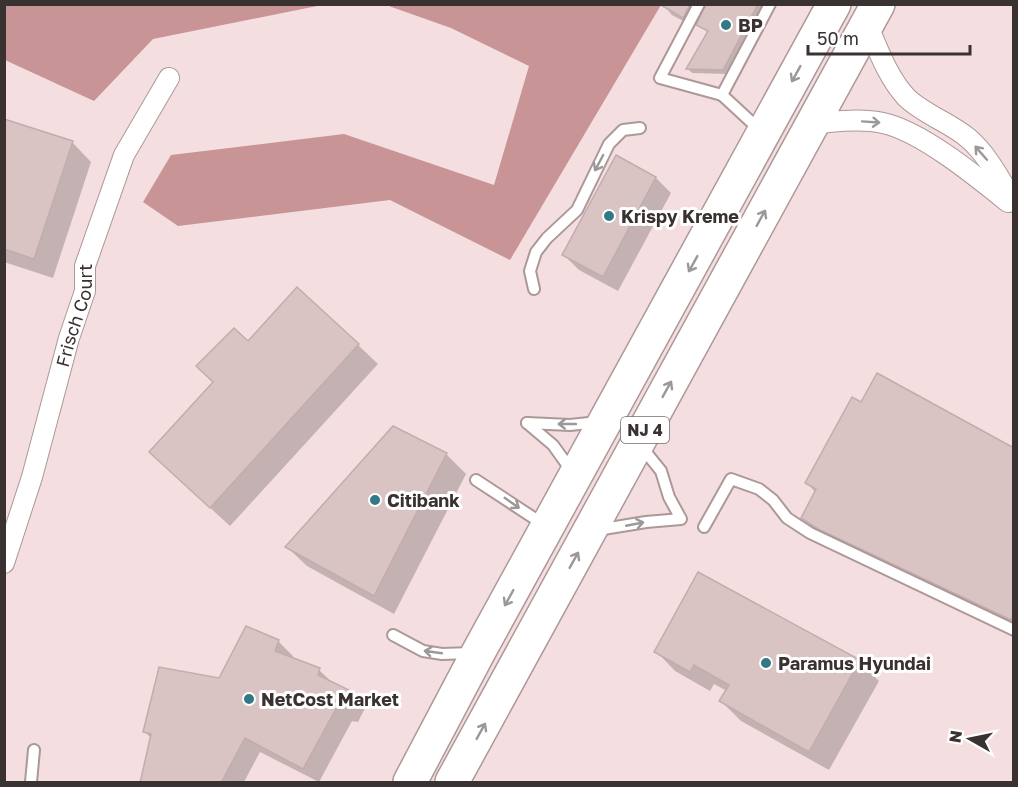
<svg xmlns="http://www.w3.org/2000/svg" width="1018" height="787" viewBox="0 0 1018 787" font-family="'Golos Text',sans-serif">
<rect width="100%" height="100%" fill="#f5dedf"/>
<!-- forest -->
<g fill="#c99496">
<polygon points="5,4 322,4 322,5 153,39 94,101 5,60"/>
<polygon points="386,5 661,5 510,260 390,200 178,226 143,202 171,155 344,134 494,185 529,66 451,28"/>
</g>
<!-- shadow -->
<g fill="#0003">
<polygon points="663,4 705,4 707,7 724,4 765,4 728,74 692,73 688,69 709,33 698,25 707,7 703,10 694,27 672,15"/>
<polygon points="4,120 72,142 91,162 53,278 4,262"/>
<polygon points="616,157 656,178 671,193 618,291 579,270 564,255"/>
<polygon points="248,343 358,345 378,364 230,526 170,471"/>
<polygon points="861,404 1014,450 1014,628 818,533 802,518 816,493 807,483"/>
<polygon points="446,454 466,474 394,614 307,566 287,547"/>
<polygon points="699,574 859,662 879,681 829,770 741,721 721,701 727,691 714,684 710,691 675,671 656,651"/>
<polygon points="278,641 293,656 292,659 319,670 335,685 350,693 365,708 358,722 352,721 319,782 260,752 244,782 141,782 152,739 145,732"/>
</g>
<!-- building -->
<g fill="#d9c3c3" stroke="#c2acad" stroke-width="1.5">
<polygon points="659,4 690,4 683,18"/>
<polygon points="706,4 758,4 723,70 686,69 708,31 696,25"/>
<polygon points="4,119 73,141 34,259 4,249"/>
<polygon points="616,155 656,177 603,277 562,255"/>
<polygon points="297,287 359,344 210,508 149,452 213,382 196,366 234,328 248,341"/>
<polygon points="877,373 1014,448 1014,615 1011,620 818,529 801,518 816,489 805,483 852,397 861,402"/>
<polygon points="393,426 447,453 374,596 285,547"/>
<polygon points="698,572 860,660 809,752 719,701 729,685 694,665 690,672 654,652"/>
<polygon points="246,626 279,640 275,651 320,668 318,675 351,691 343,708 337,707 303,769 245,738 221,783 140,783 151,734 143,732 159,667 219,678"/>
</g>
<g fill="none" stroke-linecap="round" stroke-linejoin="round">
<!-- service casing -->
<g stroke="#ad9898" stroke-width="14">
<g id="service">
<polyline points="699,4 660,78 722,95"/>
<polyline points="761,131 722,95 770,4"/>
<polyline points="534,289 530,271 536,252 547,238 577,210 609,144 623,130 640,128"/>
<polyline points="527,423 570,425 598,422"/>
<polyline points="527,423 553,445 573,473"/>
<polyline points="476,480 546,526"/>
<polyline points="704,527 731,479 759,489 773,500 787,518 810,533 1014,630"/>
<polyline points="597,530 646,522 681,519 669,497 661,471 640,445"/>
<polyline points="393,635 423,651 442,654 472,653"/>
<polyline points="31,782 34,750"/>
</g>
</g>
<!-- minor casing -->
<g stroke="#ad9898" stroke-width="22">
<g id="minor">
<path d="M867,24C878,49 887,76 906,97C923,114 949,122 968,138C988,155 1000,180 1014,202"/>
<path d="M813,123C835,122 860,118 883,123C921,131 977,177 1008,202"/>
<path id="s1" d="M4,563L32,477L69,338L85,291V266L124,155L169,78"/>
</g>
</g>
<!-- trunk casing -->
<g stroke="#ad9898" stroke-width="36">
<g id="trunk">
<polyline points="410,782 478,653 834,4"/>
<polyline points="452,782 878,4"/>
</g>
</g>
<!-- service -->
<use href="#service" stroke="#fff" stroke-width="10"/>
<!-- minor -->
<use href="#minor" stroke="#fff" stroke-width="20"/>
<!-- trunk -->
<use href="#trunk" stroke="#fff" stroke-width="33"/>
</g>
<!-- one-way arrows -->
<defs><path id="oneway-shaft" d="M-6 0H5M1.5-3L5.5 0L1.5 3" fill="none" stroke-width="1.6" stroke-linecap="round" stroke-linejoin="round" transform="scale(1.5)"/></defs>
<g stroke="#9c9898">
<use href="#oneway-shaft" transform="translate(796 74) rotate(119)"/>
<use href="#oneway-shaft" transform="translate(871 122) rotate(4)"/>
<use href="#oneway-shaft" transform="translate(981 153) rotate(-131)"/>
<use href="#oneway-shaft" transform="translate(599 163) rotate(118)"/>
<use href="#oneway-shaft" transform="translate(761 218) rotate(-61)"/>
<use href="#oneway-shaft" transform="translate(693 264) rotate(119)"/>
<use href="#oneway-shaft" transform="translate(667 389) rotate(-61)"/>
<use href="#oneway-shaft" transform="translate(567 424) rotate(180)"/>
<use href="#oneway-shaft" transform="translate(512 503) rotate(35)"/>
<use href="#oneway-shaft" transform="translate(635 524) rotate(-11)"/>
<use href="#oneway-shaft" transform="translate(574 560) rotate(-61)"/>
<use href="#oneway-shaft" transform="translate(509 598) rotate(119)"/>
<use href="#oneway-shaft" transform="translate(433 652) rotate(-172)"/>
<use href="#oneway-shaft" transform="translate(481 731) rotate(-61)"/>
</g>
<!-- markers -->
<g fill="#327885" stroke="#fff" stroke-width="2">
<circle cx="726" cy="25" r="6"/>
<circle cx="609" cy="216" r="6"/>
<circle cx="375" cy="500" r="6"/>
<circle cx="766" cy="663" r="6"/>
<circle cx="249" cy="699" r="6"/>
</g>
<g text-anchor="middle" dominant-baseline="central" stroke-width="6" stroke-linejoin="round" paint-order="stroke">
<!-- shield labels -->
<rect fill="#fff" stroke="#756f6f" stroke-width="1.5" x="621" y="417" width="48" height="26" rx="4.5"/>
<g font-size="16" font-weight="bold" fill="#3a3131">
<text x="645" y="430">NJ 4</text>
</g>
<!-- poi labels -->
<g font-size="18" font-weight="bold" fill="#3a3131" stroke="#fff" text-anchor="start">
<text x="738" y="25">BP</text>
<text x="621" y="216">Krispy Kreme</text>
<text x="387" y="500">Citibank</text>
<text x="778" y="663">Paramus Hyundai</text>
<text x="261" y="699">NetCost Market</text>
</g>
<!-- street labels -->
<g font-size="18" fill="#3a3131" stroke="#fff">
<text stroke="none"><textPath href="#s1" startOffset="258">Frisch Court</textPath></text>
</g>
</g>
<!-- border -->
<rect width="1018" height="787" fill="none" stroke="#3a3131" stroke-width="12"/>
<!-- north arrow -->
<g transform="translate(970 739) rotate(279)" stroke="#ffffff" stroke-width="4.5" paint-order="stroke">
<path d="M0-4.5L10 22L0 15L-10 22Z" fill="#3a3131"/>
<text y="-9" font-size="16" font-weight="bold" text-anchor="middle" fill="#3a3131">N</text>
</g>
<!-- scale -->
<path d="M808 45v9h162v-9" fill="none" stroke="#3a3131" stroke-width="3"/>
<text x="817" y="45" font-size="18" fill="#3a3131" stroke="#ffffff" stroke-width="4.5" paint-order="stroke">50 m</text>
</svg>
